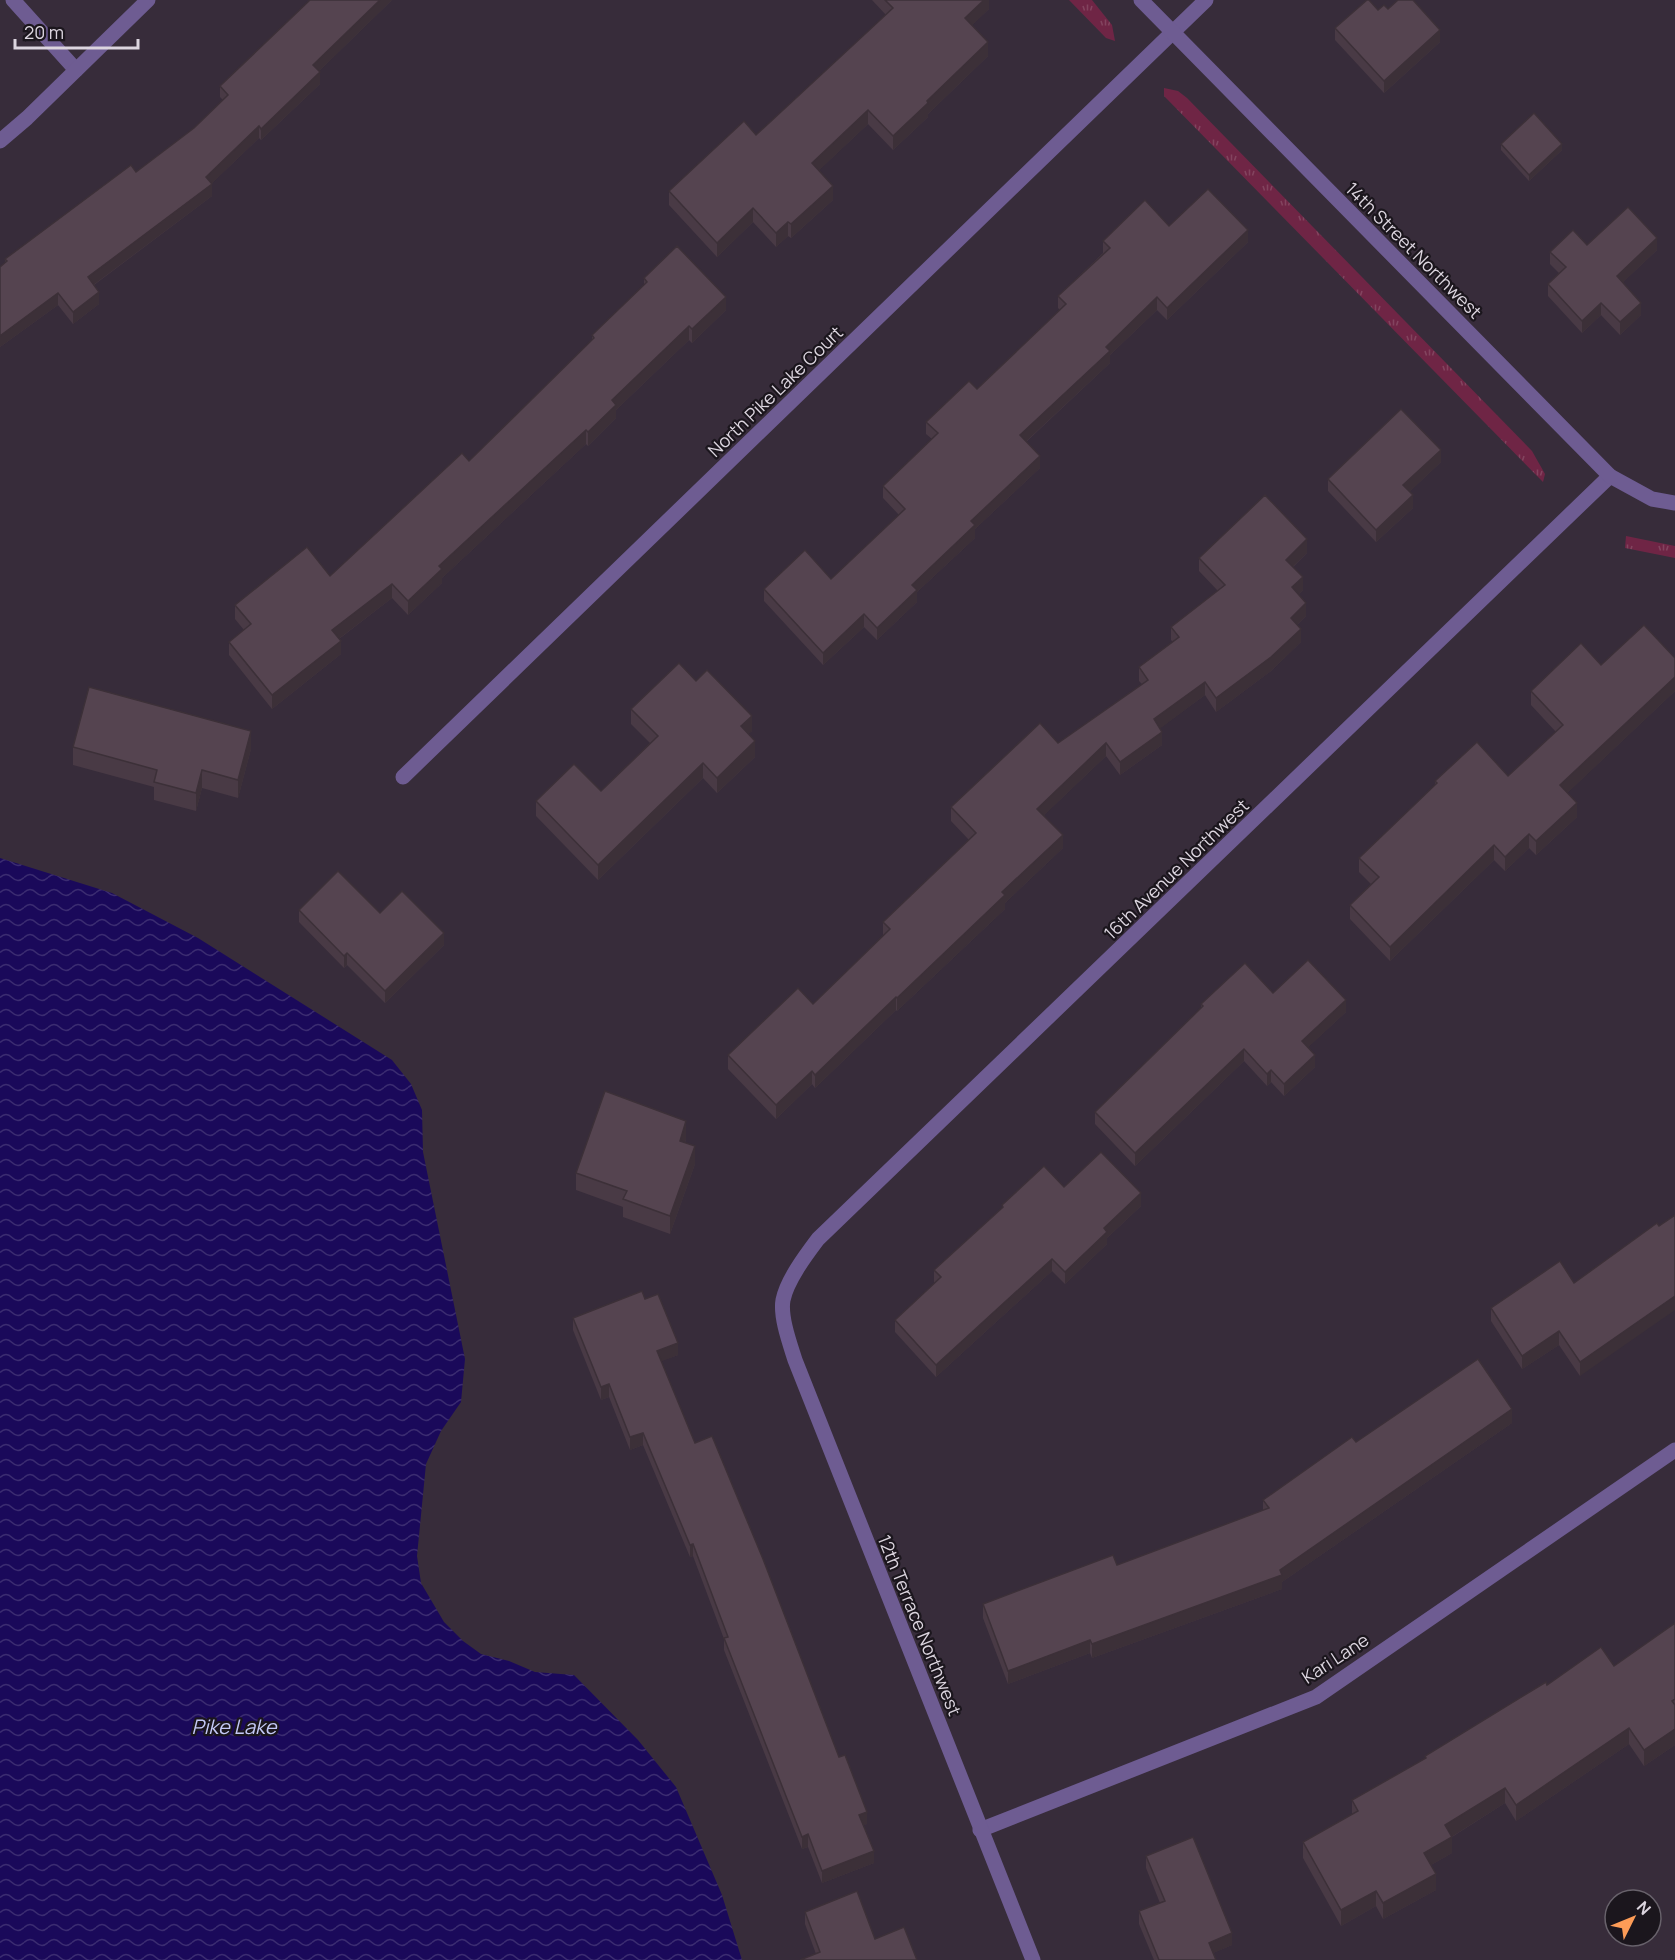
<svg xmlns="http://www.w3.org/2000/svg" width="1675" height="1960" viewBox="0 0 1675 1960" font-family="Manrope,sans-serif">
<defs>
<pattern id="grass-tufts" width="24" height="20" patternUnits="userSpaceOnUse" patternTransform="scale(1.5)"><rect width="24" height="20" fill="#6f2545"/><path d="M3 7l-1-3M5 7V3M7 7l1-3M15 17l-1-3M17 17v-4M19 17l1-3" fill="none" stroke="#83445f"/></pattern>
<pattern id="water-waves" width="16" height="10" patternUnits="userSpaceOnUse" patternTransform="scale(1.5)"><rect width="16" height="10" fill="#1a095a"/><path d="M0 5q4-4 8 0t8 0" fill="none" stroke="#3b2c71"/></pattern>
</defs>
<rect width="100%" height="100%" fill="#372c3a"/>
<!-- grass -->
<g fill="url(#grass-tufts)">
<polygon points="1069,0 1092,0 1112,25 1115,41 1106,38"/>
<polygon points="1164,88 1178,91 1187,98 1532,451 1545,474 1543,482 1164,96"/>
<polygon points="1626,536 1675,546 1675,558 1625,548"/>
</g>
<!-- water -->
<polygon fill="url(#water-waves)" points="0,858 112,893 198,938 392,1060 411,1084 422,1110 423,1152 465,1359 461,1402 441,1431 426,1464 417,1556 421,1583 444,1622 463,1641 481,1654 509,1661 535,1672 574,1675 638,1740 676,1787 722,1895 742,1960 0,1960"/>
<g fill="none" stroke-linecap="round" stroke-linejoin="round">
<!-- minor -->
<g stroke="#6e5c92" stroke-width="15">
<polyline points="13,0 76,70"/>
<polyline points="0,141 27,118 148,0"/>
<polyline points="403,777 1206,0"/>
<polyline points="980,1830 1316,1697 1675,1450"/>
<path d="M1033,1960L795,1360C790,1344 780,1317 783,1300C787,1280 806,1255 818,1239L1610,476"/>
</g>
<!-- tertiary -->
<polyline stroke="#6e5c92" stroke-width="15" points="1141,0 1610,476 1652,499 1675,503"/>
</g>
<!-- wall -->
<g fill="#493a45">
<polygon points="392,0 319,71 320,84 261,140 259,138 211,184 212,196 94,285 99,304 73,324 58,305 0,347 0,267 5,263 5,259 136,172 194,128 223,100 220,97 220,86"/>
<polygon points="872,0 989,0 989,9 972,25 988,56 928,114 928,117 893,150 868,124 819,170 833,200 791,238 788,236 776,247 753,222 717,257 669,205 669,191 756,135 886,15"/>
<polygon points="1388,9 1440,42 1384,93 1335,40 1335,28 1378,10"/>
<polygon points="1501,144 1562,150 1529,181 1501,150"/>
<polygon points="1169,226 1248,242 1167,320 1157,310 1110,355 1110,363 1026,442 1040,468 975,529 975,538 917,592 917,602 877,640 864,627 823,665 764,601 764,589 831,579 899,515 883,498 883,486 932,439 926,434 926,422 977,389 1060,310 1058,308 1058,296 1103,253 1103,241"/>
<polygon points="1587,245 1657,250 1623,282 1641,315 1620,335 1601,315 1582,333 1548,296 1548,284 1559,273 1550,264 1550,252"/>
<polygon points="644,278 726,310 692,343 689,340 616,410 616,418 588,446 586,444 442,578 442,583 408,615 392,598 339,639 341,654 272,709 229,655 229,642 244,630 235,619 235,605 330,576 469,461 592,340 592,335 644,286"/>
<polygon points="1441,462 1409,492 1413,508 1376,542 1328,491 1328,479"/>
<polygon points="1307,553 1293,567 1303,590 1299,594 1306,616 1297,625 1301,642 1271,671 1216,712 1205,695 1160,728 1162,745 1120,775 1106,756 1044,815 1063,848 1005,903 1005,909 897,1011 896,1010 815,1088 812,1084 776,1119 728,1069 728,1055 813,1004 883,936 883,922 969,840 951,821 951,807 1058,743 1142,684 1139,681 1139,667 1173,642 1171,640 1171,627 1218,591 1199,571 1199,558"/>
<polygon points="1675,658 1675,691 1567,793 1577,817 1536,855 1529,848 1505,871 1494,860 1390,961 1350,919 1350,905 1371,884 1359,872 1359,858 1435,785 1435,781 1508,776 1556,732 1531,705 1531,691 1601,665"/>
<polygon points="696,681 752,731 748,734 755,757 717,793 703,778 598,880 536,816 536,801 601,791 650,743 631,724 631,709"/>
<polygon points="73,747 251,749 238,798 202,788 196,811 154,800 154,787 73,765"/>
<polygon points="299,910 380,913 444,945 385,1003 347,965 344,968 299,922"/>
<polygon points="1273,993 1346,1012 1308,1047 1315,1067 1284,1096 1271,1082 1267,1086 1244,1061 1135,1166 1095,1124 1095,1112 1201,1008 1201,1004"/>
<polygon points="686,1139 685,1143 695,1164 670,1234 623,1217 623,1207 576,1190 576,1173"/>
<polygon points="1064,1187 1141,1206 1107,1238 1107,1244 1065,1284 1052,1271 936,1377 895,1332 895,1320 935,1283 934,1282 934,1270 1002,1208 1002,1205"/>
<polygon points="1657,1223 1580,1376 1559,1345 1522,1369 1491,1321 1491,1308 1574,1283"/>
<polygon points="645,1299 678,1355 661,1361 695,1443 839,1757 867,1824 863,1825 874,1863 822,1883 808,1847 802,1849 724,1650 724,1639 693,1556 690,1557 643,1445 630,1450 609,1397 601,1400 573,1330 573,1318"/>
<polygon points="1512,1423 1282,1582 1282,1589 1092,1658 1090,1653 1008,1684 983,1618 983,1604 1117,1565 1263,1511 1263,1500 1356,1442"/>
<polygon points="1675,1623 1675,1745 1644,1766 1629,1744 1516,1821 1505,1803 1452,1837 1452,1853 1431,1865 1436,1890 1383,1919 1376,1906 1341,1926 1303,1858 1303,1842 1352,1815 1352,1800 1425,1759 1425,1756 1547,1685 1614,1666"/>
<polygon points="1146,1856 1232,1945 1213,1953 1216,1960 1154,1960 1139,1924 1139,1911 1160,1903 1146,1868"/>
<polygon points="805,1912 875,1939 816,1954 805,1924"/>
</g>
<!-- shaded-wall -->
<g fill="#3c3038">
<polygon points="380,0 392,0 313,77 313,65"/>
<polygon points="984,0 989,0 989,9 965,32 965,18"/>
<polygon points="1440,30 1440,42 1384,93 1384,81"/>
<polygon points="988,42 988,56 928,114 928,117 893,150 893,136 927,101"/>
<polygon points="320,72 320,84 261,140 261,129"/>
<polygon points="868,110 868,124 812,177 812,163"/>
<polygon points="259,126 259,138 206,189 206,177"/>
<polygon points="1562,144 1562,150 1529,181 1529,175"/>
<polygon points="212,184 212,196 88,289 88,277"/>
<polygon points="833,186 833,200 791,238 791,224"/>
<polygon points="753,208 753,222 717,257 717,243"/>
<polygon points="788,222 788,236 776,247 776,233"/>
<polygon points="1248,230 1248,242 1167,320 1167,308"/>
<polygon points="1657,238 1657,250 1617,288 1617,276"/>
<polygon points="99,292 99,304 73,324 73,312"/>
<polygon points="58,293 58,305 0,347 0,336"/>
<polygon points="726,297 726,310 692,343 692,329"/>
<polygon points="1157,297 1157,310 1110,355 1110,363 1020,447 1020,435 1106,347"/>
<polygon points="1601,303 1601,315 1582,333 1582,321"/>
<polygon points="1641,303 1641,315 1620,335 1620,322"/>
<polygon points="689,326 689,340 616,410 616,418 588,446 588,432 612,400"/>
<polygon points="586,430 586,444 442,578 442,583 408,615 408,601 439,566"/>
<polygon points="1441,450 1441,462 1403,498 1403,485"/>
<polygon points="1040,456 1040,468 975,529 975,538 917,592 917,602 877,640 877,628 912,585 971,521"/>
<polygon points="1413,495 1413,508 1376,542 1376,530"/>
<polygon points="1307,539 1307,553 1286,573 1286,560"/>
<polygon points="1303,577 1303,590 1292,601 1292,587"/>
<polygon points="392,584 392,598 332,644 332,630"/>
<polygon points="1306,603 1306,616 1291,631 1291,618"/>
<polygon points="864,614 864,627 823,665 823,653"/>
<polygon points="1301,629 1301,642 1271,671 1216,712 1216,698"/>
<polygon points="341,641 341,654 272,709 272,695"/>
<polygon points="1675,677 1675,691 1560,800 1560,785"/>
<polygon points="1205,682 1205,695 1154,733 1154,719"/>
<polygon points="752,716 752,731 741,741 741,726"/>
<polygon points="251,731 251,749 238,798 238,780"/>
<polygon points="1162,732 1162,745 1120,775 1120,762"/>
<polygon points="755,741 755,757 717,793 717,778"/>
<polygon points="1106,743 1106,756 1037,822 1037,809"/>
<polygon points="703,763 703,778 598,880 598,865"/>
<polygon points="202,770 202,788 196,811 196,793"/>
<polygon points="1577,803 1577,817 1536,855 1536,841"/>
<polygon points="1529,834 1529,848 1505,871 1505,857"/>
<polygon points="1063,835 1063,848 1005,903 1005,909 897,1011 897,998 1002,892"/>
<polygon points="1494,845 1494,860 1390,961 1390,947"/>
<polygon points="444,933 444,945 385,1003 385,991"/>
<polygon points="347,953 347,965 344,968 344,956"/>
<polygon points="896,997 896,1010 815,1088 815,1075"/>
<polygon points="1346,1000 1346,1012 1302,1053 1302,1041"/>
<polygon points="1244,1049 1244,1061 1135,1166 1135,1153"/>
<polygon points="1315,1055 1315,1067 1284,1096 1284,1084"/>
<polygon points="1271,1070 1271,1082 1267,1086 1267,1074"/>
<polygon points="812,1071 812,1084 776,1119 776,1105"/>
<polygon points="686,1121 686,1139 680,1159 680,1141"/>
<polygon points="695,1146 695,1164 670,1234 670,1216"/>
<polygon points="1141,1193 1141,1206 1107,1238 1107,1244 1065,1284 1065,1272 1104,1228"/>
<polygon points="1052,1259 1052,1271 936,1377 936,1365"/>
<polygon points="1675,1296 1675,1310 1580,1376 1580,1362"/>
<polygon points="1559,1331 1559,1345 1522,1369 1522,1356"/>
<polygon points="678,1343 678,1355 657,1363 657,1351"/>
<polygon points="609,1384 609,1397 601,1400 601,1387"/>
<polygon points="1512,1409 1512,1423 1282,1582 1282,1589 1092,1658 1092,1644 1280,1570"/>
<polygon points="643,1433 643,1445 630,1450 630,1437"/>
<polygon points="693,1544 693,1556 690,1557 690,1545"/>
<polygon points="1090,1640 1090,1653 1008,1684 1008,1671"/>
<polygon points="1629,1728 1629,1744 1516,1821 1516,1805"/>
<polygon points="1675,1729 1675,1745 1644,1766 1644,1750"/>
<polygon points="1505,1788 1505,1803 1445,1841 1445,1825"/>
<polygon points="867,1812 867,1824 859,1827 859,1815"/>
<polygon points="808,1834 808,1847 802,1849 802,1837"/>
<polygon points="1452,1837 1452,1853 1424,1869 1424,1853"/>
<polygon points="874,1851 874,1863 822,1883 822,1871"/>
<polygon points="1436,1874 1436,1890 1383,1919 1383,1903"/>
<polygon points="1376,1891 1376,1906 1341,1926 1341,1910"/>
<polygon points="1232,1933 1232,1945 1209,1955 1209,1943"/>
</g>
<!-- building -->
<g fill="#554450" stroke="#3c3038" stroke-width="1.5">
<polygon points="310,0 380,0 313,65 320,72 261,129 259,126 206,177 212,184 88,277 99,292 73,312 58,293 0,336 0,267 7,261 5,259 131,165 136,172 194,128 228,95 220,86"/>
<polygon points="885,0 984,0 965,18 988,42 927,101 928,103 893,136 868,110 812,163 833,186 791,224 788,222 776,233 753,208 717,243 669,191 744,121 756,135 893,8"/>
<polygon points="1367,0 1369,0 1378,10 1384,5 1388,9 1398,0 1413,0 1440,30 1384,81 1335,28"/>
<polygon points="1534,113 1562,144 1529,175 1501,144"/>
<polygon points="1208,189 1248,230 1167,308 1157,297 1106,347 1110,351 1020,435 1040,456 971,521 975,525 912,585 917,590 877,628 864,614 823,653 764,589 805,550 831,579 905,509 883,486 938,433 926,422 969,381 977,389 1066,304 1058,296 1110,248 1103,241 1145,200 1169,226"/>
<polygon points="1628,207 1657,238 1617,276 1641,303 1620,322 1601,303 1582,321 1548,284 1566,267 1550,252 1573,230 1587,245"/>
<polygon points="677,246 726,297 692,329 689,326 612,400 616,405 588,432 586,430 439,566 442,569 408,601 392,584 332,630 341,641 272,695 229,642 251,624 235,605 307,547 330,576 462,453 469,461 594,338 592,335 647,282 644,278"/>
<polygon points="1401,409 1441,450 1403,485 1413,495 1376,530 1328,479"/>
<polygon points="1265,495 1307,539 1286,560 1303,577 1292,587 1306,603 1291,618 1301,629 1271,657 1216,698 1205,682 1154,719 1162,732 1120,762 1106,743 1037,809 1063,835 1002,892 1005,895 897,998 896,997 815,1075 812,1071 776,1105 728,1055 798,988 813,1004 890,929 883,922 976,833 951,807 1040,723 1058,743 1148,680 1139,667 1179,637 1171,627 1225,585 1199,558"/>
<polygon points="1644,625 1675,658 1675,677 1560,785 1577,803 1536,841 1529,834 1505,857 1494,845 1390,947 1350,905 1379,877 1359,858 1437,783 1435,781 1477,742 1508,776 1563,725 1531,691 1581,643 1601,665"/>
<polygon points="679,663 696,681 707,670 752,716 741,726 755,741 717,778 703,763 598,865 536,801 574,764 601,791 658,736 631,709"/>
<polygon points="89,687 251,731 238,780 202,770 196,793 154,782 157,770 73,747"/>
<polygon points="338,871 380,913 402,891 444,933 385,991 347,953 344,956 299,910"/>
<polygon points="1308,960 1346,1000 1302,1041 1315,1055 1284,1084 1271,1070 1267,1074 1244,1049 1135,1153 1095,1112 1203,1006 1201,1004 1245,963 1273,993"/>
<polygon points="605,1091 686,1121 680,1141 695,1146 670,1216 623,1199 627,1191 576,1173"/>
<polygon points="1101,1152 1141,1193 1104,1228 1107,1232 1065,1272 1052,1259 936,1365 895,1320 941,1277 934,1270 1003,1207 1002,1205 1044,1166 1064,1187"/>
<polygon points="1675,1215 1675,1296 1580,1362 1559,1331 1522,1356 1491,1308 1560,1261 1574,1283 1657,1223 1659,1226"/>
<polygon points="642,1291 645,1299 658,1294 678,1343 657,1351 695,1443 712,1436 763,1559 839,1757 845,1755 867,1812 859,1815 874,1851 822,1871 808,1834 802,1837 724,1638 728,1637 693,1544 690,1545 643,1433 630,1437 609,1384 601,1387 573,1318"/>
<polygon points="1478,1359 1512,1409 1280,1570 1282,1575 1092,1644 1090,1640 1008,1671 983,1604 1113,1555 1117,1565 1269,1508 1263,1500 1352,1437 1356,1442"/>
<polygon points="1675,1623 1675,1699 1672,1701 1675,1705 1675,1729 1644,1750 1629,1728 1516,1805 1505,1788 1445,1825 1452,1837 1424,1853 1436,1874 1383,1903 1376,1891 1341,1910 1303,1842 1358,1811 1352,1800 1426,1758 1425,1756 1546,1682 1547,1685 1601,1647 1614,1666"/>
<polygon points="1193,1837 1232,1933 1209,1943 1216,1960 1159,1960 1139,1911 1165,1901 1146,1856"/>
<polygon points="857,1891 875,1939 904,1927 917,1960 800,1960 820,1952 805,1912"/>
</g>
<g text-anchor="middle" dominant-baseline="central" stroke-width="4.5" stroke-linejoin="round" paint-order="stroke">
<!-- street labels -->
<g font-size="18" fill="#dcd5df" stroke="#1b161d">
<text transform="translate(1414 250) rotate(45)">14th Street Northwest</text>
<text transform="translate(775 391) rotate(-44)">North Pike Lake Court</text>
<text transform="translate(1176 869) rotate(-44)">16th Avenue Northwest</text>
<text transform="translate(920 1625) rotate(68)">12th Terrace Northwest</text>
<text transform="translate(1335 1658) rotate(-33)">Kari Lane</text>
</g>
<!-- water labels -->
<g font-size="20" font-style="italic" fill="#c4c9f7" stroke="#1b161d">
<text x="234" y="1726">Pike Lake</text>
</g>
</g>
<!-- north arrow -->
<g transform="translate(1633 1918) rotate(47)"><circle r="28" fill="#1b161d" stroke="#68626b" stroke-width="1.5"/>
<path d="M0-4.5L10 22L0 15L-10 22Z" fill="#fd9c57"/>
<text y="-9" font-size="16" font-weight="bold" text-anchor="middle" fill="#dcd5df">N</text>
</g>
<!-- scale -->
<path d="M15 39v9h123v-9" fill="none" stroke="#dcd5df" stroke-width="3"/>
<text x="24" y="39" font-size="18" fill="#dcd5df" stroke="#1b161d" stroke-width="4.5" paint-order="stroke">20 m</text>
</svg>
